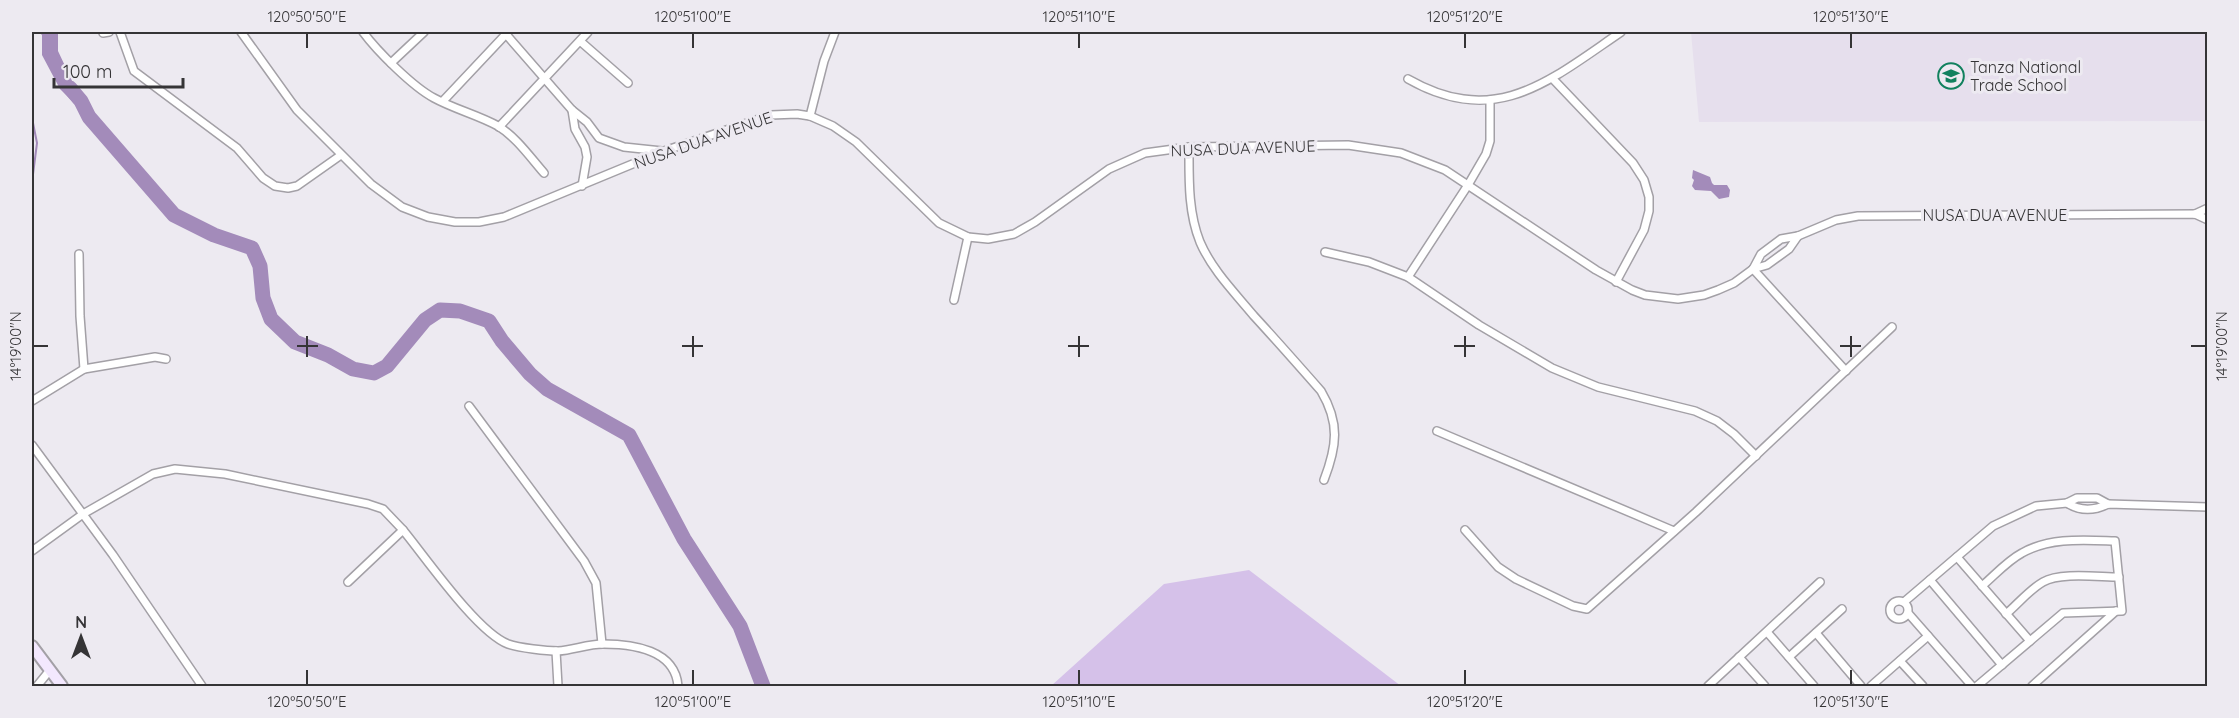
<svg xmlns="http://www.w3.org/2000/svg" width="2239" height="718" viewBox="0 0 2239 718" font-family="Quicksand,sans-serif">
<rect width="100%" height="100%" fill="#edeaf1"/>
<!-- built -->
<polygon fill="#e6dfed" points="1691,32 2207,32 2207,121 1699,122"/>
<!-- green -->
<polygon fill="#d5c1e9" points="1249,570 1401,686 1051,686 1164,584"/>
<!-- water -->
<g fill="#a38bba">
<polygon points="39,32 58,32 58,51 89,117 174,215 106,143 78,107 60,89 42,55 42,35"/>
<polygon points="1693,170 1710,177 1712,183 1714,185 1727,185 1730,190 1729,197 1719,199 1711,191 1695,190 1692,186 1694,180 1692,178"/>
</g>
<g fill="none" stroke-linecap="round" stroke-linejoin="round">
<!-- stream -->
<polyline stroke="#a38bba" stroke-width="2" points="32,118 37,143 32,182"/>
<!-- river -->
<polyline stroke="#a38bba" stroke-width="15" points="70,88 81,101 89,117 174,215 214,235 252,248 260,266 263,298 271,319 295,342 328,355 353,369 374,373 387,366 425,320 440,310 460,311 489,321 502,341 530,374 547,389 629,435 684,539 740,626 763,686"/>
<!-- street casing -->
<g stroke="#a3a0a6" stroke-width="10">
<g id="street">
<polyline points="120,32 134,71 237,148 263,178 275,186 288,188 297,186 341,155"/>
<polyline points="241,32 297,110 371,184 402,207 428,217 455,222 479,222 504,217 664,151 771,115 797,114 810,116 833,126 856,142 939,223 968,237 988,239 1014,234 1035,222 1109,169 1145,153 1189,147 1348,145 1401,153 1445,170 1596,270 1632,290 1645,295 1678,299 1704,295 1718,290 1734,283 1753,269 1767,265 1789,249 1798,236"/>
<path d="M363,32C377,51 413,87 434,98C454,109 478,115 498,126C516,137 530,157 544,173"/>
<polyline points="504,32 572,110 587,122 599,138 624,147 662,151"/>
<polyline points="103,33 109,32"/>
<polyline points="580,41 628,83"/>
<polyline points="391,63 424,32"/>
<path d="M1408,79C1496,129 1549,81 1621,32"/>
<polyline points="1553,79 1633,163 1644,180 1649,197 1649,211 1644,230 1616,282"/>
<polyline points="443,101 508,32"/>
<polyline points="572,110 575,129 585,147 587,157 582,186"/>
<polyline points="810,116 824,61 835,32"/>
<polyline points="499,127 588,32"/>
<path d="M1189,147C1189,179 1188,212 1200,242C1212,270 1235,293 1254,316C1277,341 1299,366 1321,391C1340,423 1337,446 1324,480"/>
<polyline points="2195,214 2208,208"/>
<polyline points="1325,252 1369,262 1408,277 1479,325 1552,368 1598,387 1695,411 1717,421 1734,434 1756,456"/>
<polyline points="79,254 80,316 84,369"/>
<polyline points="1753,269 1761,254 1781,239 1798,236 1836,220 1858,216 2195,214 2208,220"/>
<polyline points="1753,269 1846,371"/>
<polyline points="1408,277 1468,185 1486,154 1490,141 1490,100"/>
<polyline points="954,300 968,237"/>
<polyline points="32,401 84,369 155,357 166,359"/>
<polyline points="469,406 584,561 596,583 602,644"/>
<polyline points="1437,431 1674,531"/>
<polyline points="32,445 113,555 202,686"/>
<path d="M2067,503C2081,512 2094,511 2108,504L2208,507"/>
<polyline points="1465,530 1498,567 1516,579 1573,606 1587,609 1696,512 1892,327"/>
<polyline points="32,551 83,514 153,474 175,469 225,474 368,504 383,509 403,530"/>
<polyline points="1957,557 2030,641"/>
<polyline points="1930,580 2002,665"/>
<path d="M348,582L403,530C426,558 477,632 508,644C519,648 547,651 558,651C573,650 588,644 603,644C633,644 675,650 678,686"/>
<circle cx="1899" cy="610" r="9"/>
<polyline points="1904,602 1993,526 2036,506 2067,503 2077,498 2097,498 2108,504"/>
<polyline points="1908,613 1972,686"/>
<path d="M2006,614C2018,604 2029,590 2043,582C2060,572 2098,577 2119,577"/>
<polyline points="1767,632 1814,686"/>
<polyline points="1816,633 1861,686"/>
<polyline points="556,651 558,686"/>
<polyline points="1739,657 1765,686"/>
<polyline points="1789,657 1842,609"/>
<polyline points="1900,661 1923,686"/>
<polyline points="37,686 50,670"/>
<polyline points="1708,686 1820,582"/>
<polyline points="1871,686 1928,636"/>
<path d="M1977,686L2063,613L2122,611L2115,541C2084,540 2050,537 2022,553C2007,561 1995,575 1982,586"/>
<polyline points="2032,686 2116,611"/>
</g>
</g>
<!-- secondary casing -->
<g stroke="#a3a0a6" stroke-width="14">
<polyline id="secondary" points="32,646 62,686"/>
</g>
<!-- street -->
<use href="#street" stroke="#fff" stroke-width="7"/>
<!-- secondary -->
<use href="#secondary" stroke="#f3e8fe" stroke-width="10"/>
</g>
<!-- ticks -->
<path fill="none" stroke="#353436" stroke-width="2" d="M307,33V48M693,33V48M1079,33V48M1465,33V48M1851,33V48M307,336V357M693,336V357M1079,336V357M1465,336V357M1851,336V357M33,346H48M297,346H318M682,346H703M1068,346H1089M1454,346H1475M1840,346H1861M2191,346H2206M307,670V685M693,670V685M1079,670V685M1465,670V685M1851,670V685"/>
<!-- icons -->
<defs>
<g id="school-ring" transform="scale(1.35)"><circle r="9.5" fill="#edeaf1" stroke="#11815e" stroke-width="1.5"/><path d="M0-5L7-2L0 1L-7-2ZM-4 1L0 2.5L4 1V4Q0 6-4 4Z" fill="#11815e"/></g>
</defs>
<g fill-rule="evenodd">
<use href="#school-ring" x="1951" y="76"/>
</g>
<g text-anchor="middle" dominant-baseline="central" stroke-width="6" stroke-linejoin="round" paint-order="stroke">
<!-- poi labels -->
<g font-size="16" fill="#353436" stroke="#edeaf1" text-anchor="start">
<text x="1970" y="67">Tanza National<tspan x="1970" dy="18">Trade School</tspan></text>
</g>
<!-- street labels -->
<g font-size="16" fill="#353436" stroke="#edeaf1">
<text transform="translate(703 140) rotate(-19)">NUSA DUA AVENUE</text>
<text transform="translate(1243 148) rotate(-2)">NUSA DUA AVENUE</text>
<text x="1995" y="215">NUSA DUA AVENUE</text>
</g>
</g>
<!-- border -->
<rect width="2239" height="718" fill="none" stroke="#edeaf1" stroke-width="66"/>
<!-- north arrow -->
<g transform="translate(81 637)" stroke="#edeaf1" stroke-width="4.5" paint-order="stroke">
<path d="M0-4.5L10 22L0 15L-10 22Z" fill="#353436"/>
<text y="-9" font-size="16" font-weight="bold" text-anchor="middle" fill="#353436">N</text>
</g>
<!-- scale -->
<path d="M54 78v9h129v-9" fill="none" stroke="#353436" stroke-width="3"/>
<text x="63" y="78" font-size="18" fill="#353436" stroke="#edeaf1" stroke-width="4.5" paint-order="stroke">100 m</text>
<rect x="33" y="33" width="2173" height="652" fill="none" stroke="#353436" stroke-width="2"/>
<g font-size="15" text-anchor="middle" fill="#353436">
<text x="307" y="22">120°50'50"E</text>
<text x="693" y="22">120°51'00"E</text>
<text x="1079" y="22">120°51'10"E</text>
<text x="1465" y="22">120°51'20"E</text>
<text x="1851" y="22">120°51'30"E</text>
<text transform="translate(16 346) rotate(-90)" y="5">14°19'00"N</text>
<text transform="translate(2222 346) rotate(-90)" y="5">14°19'00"N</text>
<text x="307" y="707">120°50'50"E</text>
<text x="693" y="707">120°51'00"E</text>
<text x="1079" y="707">120°51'10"E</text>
<text x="1465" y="707">120°51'20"E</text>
<text x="1851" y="707">120°51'30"E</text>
</g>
</svg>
